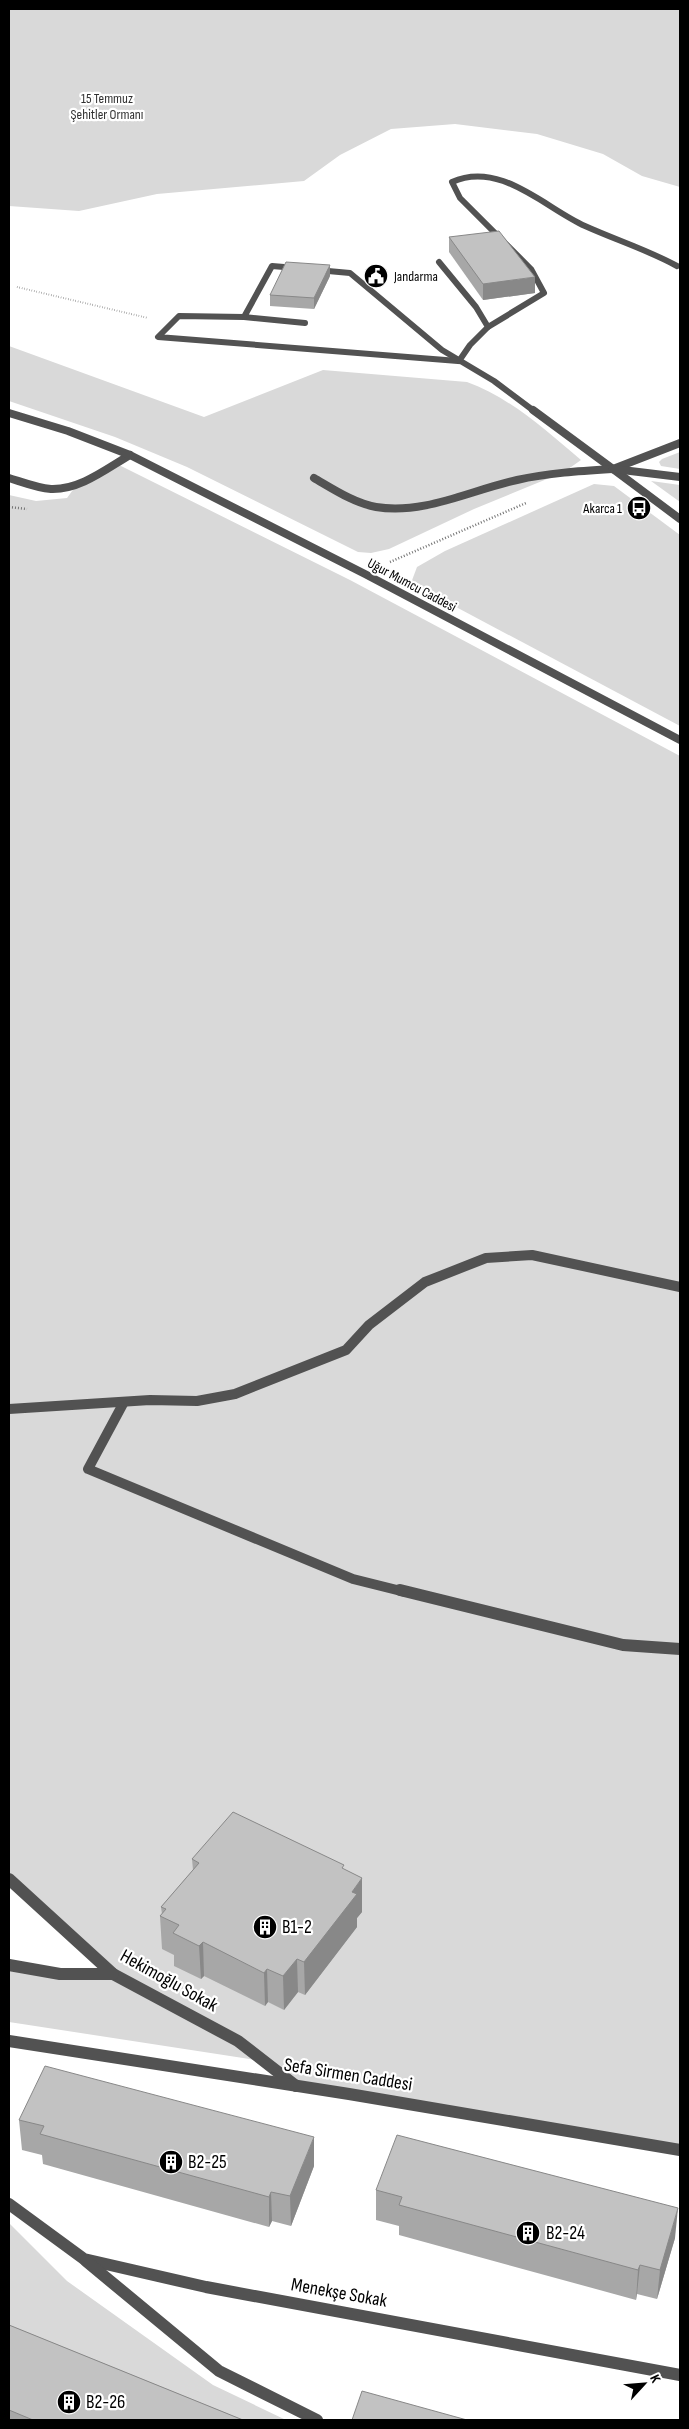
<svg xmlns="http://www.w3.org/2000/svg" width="689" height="2429" viewBox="0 0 689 2429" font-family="'Sofia Sans Condensed',sans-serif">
<rect width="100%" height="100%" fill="#fff"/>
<!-- green -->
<g fill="#d9d9d9">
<polygon points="9,9 680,9 680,187 642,176 603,154 537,134 455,124 391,129 340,155 304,181 157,194 79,211 9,206"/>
<path d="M9,346L204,417L323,370L467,382C511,398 545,430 581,460L564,472L474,509L389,549L371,553L358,552L187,467L115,437L9,401Z"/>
<polygon points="680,452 680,469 661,466 659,462 662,459"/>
<polygon points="115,463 350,580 680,756 680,2150 296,2086 263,2061 9,2022 9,1965 112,1974 9,1879 9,495 36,501 67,498 78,483"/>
<polygon points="651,481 680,485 680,502"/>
<polygon points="594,484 614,486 680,535 680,726 411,583 417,567 445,551"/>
<polygon points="9,2223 67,2281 213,2385 286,2420 166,2420 9,2353"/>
</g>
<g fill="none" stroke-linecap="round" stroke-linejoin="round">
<!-- path-far1 -->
<polyline stroke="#747474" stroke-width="2" stroke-dasharray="0.5 2" stroke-linecap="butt" points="17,287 148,318"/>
<!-- path -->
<g stroke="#747474" stroke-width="2.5" stroke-dasharray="1 2" stroke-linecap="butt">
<polyline points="9,507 27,509"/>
<polyline points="390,562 526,503"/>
</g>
<!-- service-far3 -->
<g stroke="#525252" stroke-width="6">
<polyline points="439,262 476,307 488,327 470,345 459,361"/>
<polyline points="296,268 272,266 244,317 305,323"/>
<polyline points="317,270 350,273 442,350 494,381 534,411"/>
<polyline points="244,317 179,316 158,337 458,361"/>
<path d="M488,327L544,293L531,269L460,198L452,182C500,160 545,208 585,226C616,240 648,250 677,266"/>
</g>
<!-- service-far2 -->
<g stroke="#525252" stroke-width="8">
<polyline points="533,410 613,469"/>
<path d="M314,478C333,489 354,503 376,507C424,515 471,490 517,480C548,473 580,471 612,469"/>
</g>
<!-- service-far1 -->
<g stroke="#525252" stroke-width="10">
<polyline points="124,1402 88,1469 353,1579 405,1592"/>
<polyline points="9,1409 150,1400 197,1401 235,1394 346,1350 369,1325 425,1282 486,1258 532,1255 680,1287"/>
</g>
<!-- service -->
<polyline stroke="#525252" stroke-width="12" points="400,1590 623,1645 680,1649"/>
<!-- minor-far1 -->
<g stroke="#525252" stroke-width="8">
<polyline points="613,469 680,519"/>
<polyline points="613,469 680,443"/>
<polyline points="614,469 680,477"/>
<path d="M9,478C22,482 37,488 51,489C80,490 106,469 130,455"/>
</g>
<!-- minor -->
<g stroke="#525252" stroke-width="12">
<polyline points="9,1879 113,1974 238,2041 296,2086"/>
<polyline points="9,1965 60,1974 113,1974"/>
<polyline points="9,2204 84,2259 206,2287 680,2375"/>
<polyline points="86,2261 219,2371 317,2420"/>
</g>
<!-- tertiary-far1 -->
<polyline stroke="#525252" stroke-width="8" points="9,413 68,431 130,455 365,574 680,740"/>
<!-- tertiary -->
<polyline stroke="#525252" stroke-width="12" points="9,2041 349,2094 680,2150"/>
</g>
<!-- wall -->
<g fill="#a7a7a7">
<polygon points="449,237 535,293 483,300 449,252"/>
<polygon points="330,276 314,309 270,306 270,295"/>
<polygon points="192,1859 344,1870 362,1912 357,1918 357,1927 305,1995 298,1992 284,2010 268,2002 265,2006 204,1976 201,1979 174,1966 174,1955 162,1949 160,1916 162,1914 161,1907 193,1870"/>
<polygon points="19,2120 314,2166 291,2226 272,2221 269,2227 43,2164 42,2155 22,2150"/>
<polygon points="376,2190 675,2238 657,2299 637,2294 636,2300 399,2235 399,2226 376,2220"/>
<polygon points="9,2325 243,2420 9,2420"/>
</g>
<!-- shaded-wall -->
<g fill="#888">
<polygon points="330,265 330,276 314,309 314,298"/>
<polygon points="535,277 535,293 483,300 483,284"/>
<polygon points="362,1878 362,1912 357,1918 357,1927 305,1995 304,1962 352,1892"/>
<polygon points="203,1942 204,1976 201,1979 199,1946"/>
<polygon points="297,1959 298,1992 284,2010 283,1976"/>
<polygon points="267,1969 268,2002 265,2006 264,1973"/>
<polygon points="314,2137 314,2166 291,2226 290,2196"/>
<polygon points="271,2192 272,2221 269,2227 269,2197"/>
<polygon points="678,2208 675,2238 657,2299 660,2270"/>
<polygon points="640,2265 637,2294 636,2300 638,2270"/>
</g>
<!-- building -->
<g fill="#c2c2c2" stroke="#888">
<polygon points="499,231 535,277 483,284 449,237"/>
<polygon points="286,262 330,265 314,298 270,295"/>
<polygon points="233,1812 344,1865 342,1868 362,1878 352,1892 357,1894 304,1962 297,1959 283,1976 267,1969 264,1973 203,1942 199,1946 173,1933 179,1925 160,1916 166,1909 161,1907 199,1863 192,1859"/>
<polygon points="45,2066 314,2137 290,2196 271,2192 269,2197 40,2134 44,2126 19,2120"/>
<polygon points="397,2135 678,2208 660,2270 640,2265 638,2270 399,2205 402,2197 376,2190"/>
<polygon points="9,2325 243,2420 33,2420 9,2410"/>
<polygon points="362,2391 467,2420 352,2420"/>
</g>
<!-- icons -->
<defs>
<g id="civic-disc" transform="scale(1.25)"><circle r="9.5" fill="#000" stroke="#fff"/><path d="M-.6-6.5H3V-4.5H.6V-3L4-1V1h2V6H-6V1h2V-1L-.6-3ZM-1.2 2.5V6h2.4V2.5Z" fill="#fff"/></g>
<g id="bus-disc" transform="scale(1.25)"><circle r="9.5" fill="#000" stroke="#fff"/><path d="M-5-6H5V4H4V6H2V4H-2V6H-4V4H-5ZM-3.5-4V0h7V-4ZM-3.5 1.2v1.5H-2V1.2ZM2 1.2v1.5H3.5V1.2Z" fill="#fff"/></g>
<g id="building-disc" transform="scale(1.25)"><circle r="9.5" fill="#000" stroke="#fff"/><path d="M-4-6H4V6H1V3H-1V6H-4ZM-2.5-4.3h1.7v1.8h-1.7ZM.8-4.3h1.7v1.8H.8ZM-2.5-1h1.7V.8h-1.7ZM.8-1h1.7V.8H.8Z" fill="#fff"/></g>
</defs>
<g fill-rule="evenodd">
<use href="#civic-disc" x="376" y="276"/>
<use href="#bus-disc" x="639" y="508"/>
<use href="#building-disc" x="265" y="1927"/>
<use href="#building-disc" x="171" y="2162"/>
<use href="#building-disc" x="528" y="2233"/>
<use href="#building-disc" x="69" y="2402"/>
</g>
<g text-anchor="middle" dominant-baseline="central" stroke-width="4.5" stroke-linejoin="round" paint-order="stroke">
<!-- far-park labels -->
<g font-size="14" fill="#303030" stroke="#fff">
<text x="107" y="98">15 Temmuz<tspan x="107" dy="16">Şehitler Ormanı</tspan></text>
</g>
<!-- far-poi labels -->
<g font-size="14" fill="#000" stroke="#fff" text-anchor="start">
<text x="394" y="276">Jandarma</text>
<text x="622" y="508" text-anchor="end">Akarca 1</text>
</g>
<!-- far-street labels -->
<g font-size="14" fill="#000" stroke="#fff">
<text transform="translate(412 585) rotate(28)">Uğur Mumcu Caddesi</text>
</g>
<!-- near-poi labels -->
<g font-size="19" fill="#000" stroke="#fff" text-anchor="start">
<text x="282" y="1927">B1-2</text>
<text x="188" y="2162">B2-25</text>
<text x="546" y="2233">B2-24</text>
<text x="86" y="2402">B2-26</text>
</g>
<!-- near-street labels -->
<g font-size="19" fill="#000" stroke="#fff">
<text transform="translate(169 1981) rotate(29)">Hekimoğlu Sokak</text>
<text transform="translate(348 2075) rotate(9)">Sefa Sirmen Caddesi</text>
<text transform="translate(339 2293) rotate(10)">Menekşe Sokak</text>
</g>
</g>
<!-- border -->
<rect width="689" height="2429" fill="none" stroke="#000000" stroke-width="20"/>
<!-- north arrow -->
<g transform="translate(644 2384) rotate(64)" stroke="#ffffff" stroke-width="4" paint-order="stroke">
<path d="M0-4L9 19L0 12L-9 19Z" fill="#000000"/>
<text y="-8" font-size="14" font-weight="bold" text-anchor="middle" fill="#000000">K</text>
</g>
</svg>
